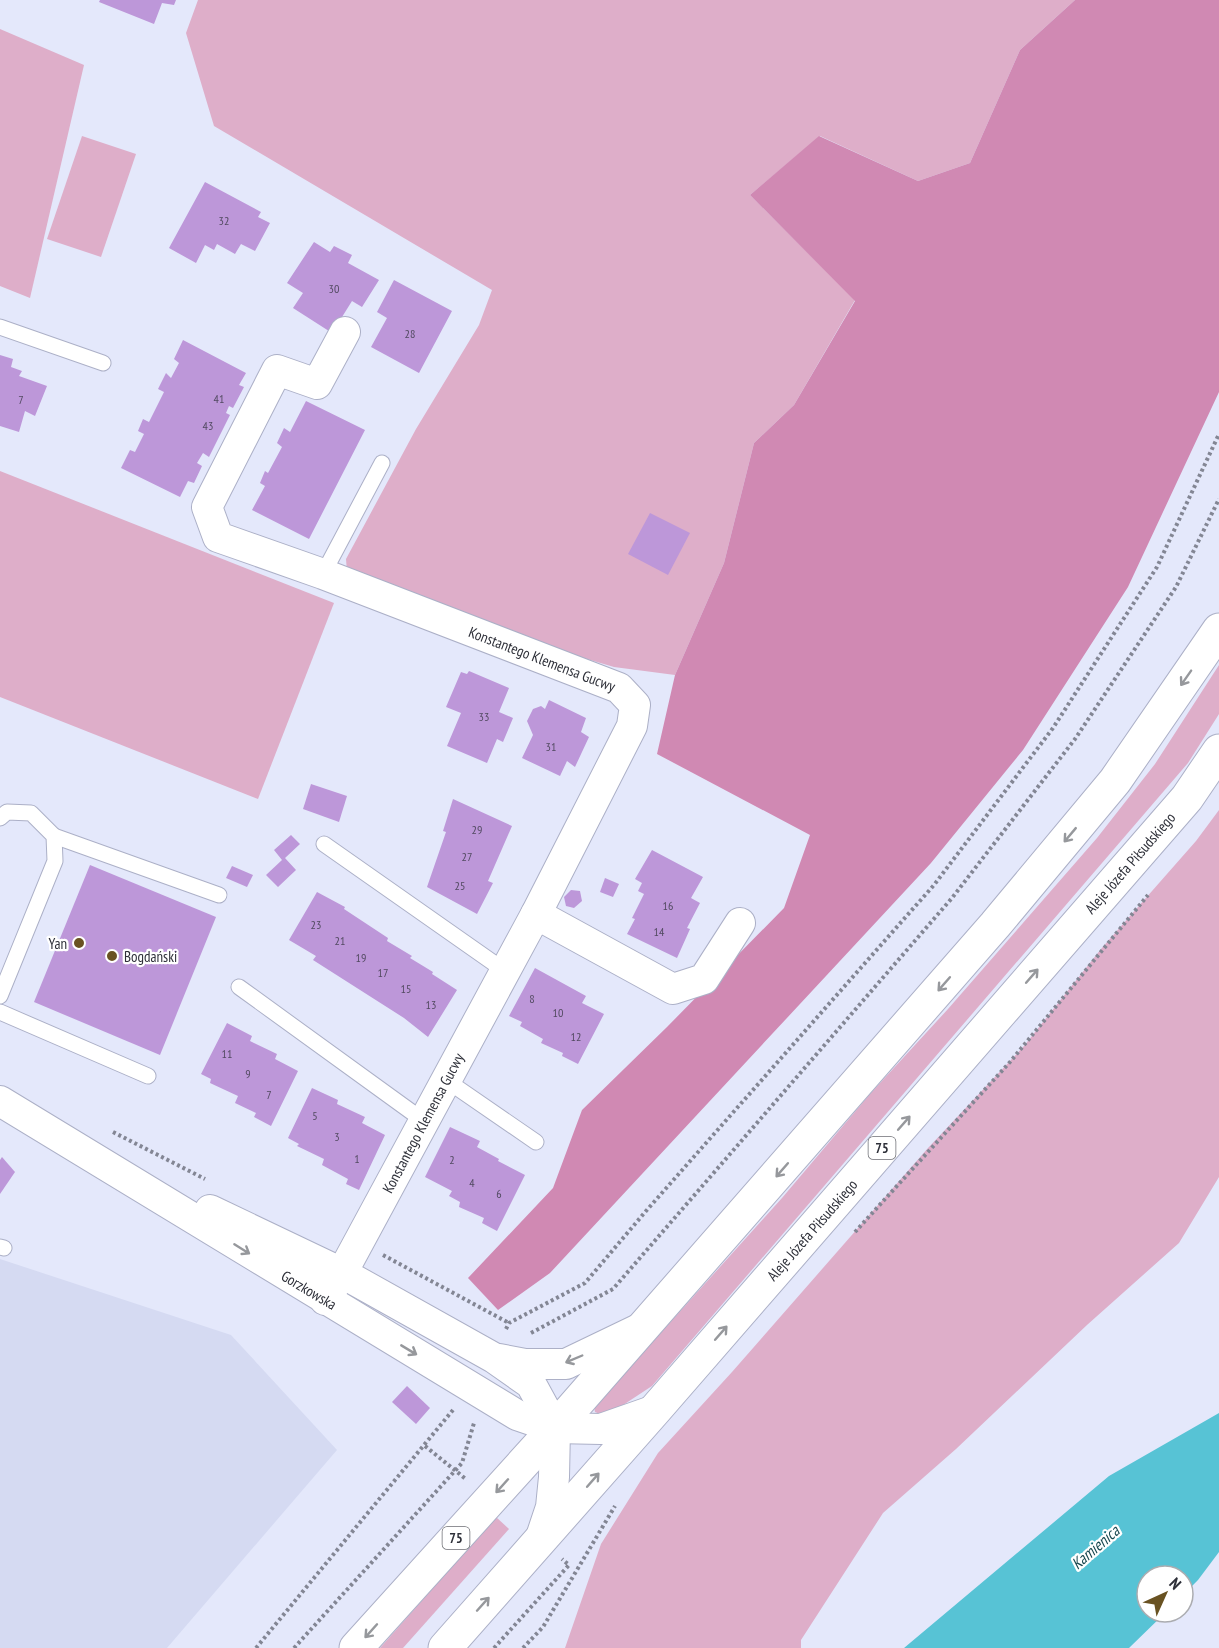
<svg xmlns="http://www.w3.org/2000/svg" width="1219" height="1648" viewBox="0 0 1219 1648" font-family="'PT Sans Narrow',sans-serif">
<rect width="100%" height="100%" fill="#e4e8fb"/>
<!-- built -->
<polygon fill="#d5daf2" points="0,1259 231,1335 337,1450 167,1648 0,1648"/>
<!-- green -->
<g fill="#deaec9">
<polygon points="198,0 1075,0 1020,50 970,163 918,181 820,136 750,195 855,300 794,405 754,443 724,563 675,675 614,667 516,638 347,572 346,559 416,429 479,325 492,290 214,126 186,33"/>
<polygon points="0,29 84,65 30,298 0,286"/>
<polygon points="82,136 136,154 101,257 47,239"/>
<polygon points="0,471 334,603 258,799 0,697"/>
<polygon points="1219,665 1219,714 1188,763 652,1386 617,1409 600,1414 595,1412 594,1407 782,1198 870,1094 948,1009 1097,838 1155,764"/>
<polygon points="1219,810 1219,1177 1179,1243 1087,1325 956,1449 883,1513 801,1640 801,1648 565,1648 601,1544 658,1453 732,1372 928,1148 1024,1046 1101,949 1196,841"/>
<polygon points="496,1517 509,1529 403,1648 380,1648"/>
</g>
<!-- forest -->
<polygon fill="#d089b3" points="1075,0 1219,0 1219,392 1128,587 1023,750 931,863 550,1273 498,1310 468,1278 553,1188 582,1110 667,1027 784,908 810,835 657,754 675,675 724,563 754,443 794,405 855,301 750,195 819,136 918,181 970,163 1020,50"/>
<!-- water -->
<polygon fill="#57c3d5" points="1219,1413 1219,1552 1198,1580 1183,1595 1183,1576 1147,1576 1147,1612 1166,1612 1129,1648 904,1648 1109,1476"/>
<!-- building -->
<g fill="#bd97d9">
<polygon points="100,0 176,0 174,5 162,3 154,24 99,2"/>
<polygon points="205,182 261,212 258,217 270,223 255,251 241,244 235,254 217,244 214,250 205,245 196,263 169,248"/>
<polygon points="314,242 330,252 334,246 352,255 348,263 379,280 362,307 352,301 332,333 293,308 303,293 287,283"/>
<polygon points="394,280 452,311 419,373 371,347 387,318 377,312"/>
<polygon points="183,340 246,373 239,385 244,387 233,408 229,406 226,413 230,415 209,457 203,453 197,463 202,466 194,483 188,481 180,497 121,468 130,450 135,452 144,434 138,431 143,419 149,422 164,392 158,389 166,373 171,378 179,363 174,359"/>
<polygon points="0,355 13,359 11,367 22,371 19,376 47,386 35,416 25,411 19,432 0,426"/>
<polygon points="306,401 365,430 309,539 252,510 265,486 260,483 265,471 268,473 282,447 277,443 284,428 290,432"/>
<polygon points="650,513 690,533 668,575 628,554"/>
<polygon points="469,671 509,688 499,712 513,718 503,742 497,739 487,763 447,746 461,713 446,707 461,672 467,674"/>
<polygon points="549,700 586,718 581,732 589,737 575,767 567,761 560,776 522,758 533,735 527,721 533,709 541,706 545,709"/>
<polygon points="311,784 347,796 339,822 303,809"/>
<polygon points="453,799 512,826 488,881 493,883 477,914 427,887 446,832 443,831"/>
<polygon points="291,835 300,844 285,858 296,870 278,887 266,875 282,860 274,850"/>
<polygon points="652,850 703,877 691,898 700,903 687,928 690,929 677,958 627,934 635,919 632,918 644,894 638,891 642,883 635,879"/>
<polygon points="90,865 216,917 160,1055 34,1002"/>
<polygon points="232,866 253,875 247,887 226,878"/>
<polygon points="605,878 619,884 613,897 600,892"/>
<polygon points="571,890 580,891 582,901 574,908 566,906 564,897"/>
<polygon points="317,892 345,907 344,909 388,938 387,941 412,956 410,958 433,972 432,974 457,990 428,1037 404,1018 313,960 316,956 289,940"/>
<polygon points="535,968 586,996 582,1003 604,1014 578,1064 562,1056 563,1053 541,1043 543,1039 520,1026 522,1022 509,1016"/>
<polygon points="227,1023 252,1036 250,1041 277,1054 275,1059 298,1071 271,1126 254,1117 256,1113 235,1103 238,1096 210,1083 211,1079 201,1074"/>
<polygon points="312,1088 338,1100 337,1104 365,1117 362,1123 385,1135 359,1190 346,1184 348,1179 322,1165 324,1159 297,1146 299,1144 288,1138"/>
<polygon points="450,1127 480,1141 477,1147 499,1159 498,1161 525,1175 497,1231 482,1223 484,1218 459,1207 460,1202 449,1196 452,1191 425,1177"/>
<polygon points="2,1157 15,1172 0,1194 0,1160"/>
<polygon points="407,1386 430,1408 416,1424 392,1402"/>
</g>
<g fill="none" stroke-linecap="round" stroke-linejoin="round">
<!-- service casing -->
<g stroke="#acb0c7" stroke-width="17">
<g id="service">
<polyline points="0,327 103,363"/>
<polyline points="323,574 382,463"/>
<polyline points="0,818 7,812 31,813 54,836 55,861 0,996"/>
<polyline points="54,836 219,895"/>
<polyline points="324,844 505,971"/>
<polyline points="239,987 424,1121"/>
<polyline points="0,1012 148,1076"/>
<polyline points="446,1080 536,1142"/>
<polyline points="0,1247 4,1248"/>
</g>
</g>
<!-- minor casing -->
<g stroke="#acb0c7" stroke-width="32">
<g id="minor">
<polyline points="536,914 673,989 704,979 740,923"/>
<polyline points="0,1101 517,1415 555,1428 601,1429 655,1410"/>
<polyline points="210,1210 342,1273 494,1358 531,1384 555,1428 554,1477 551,1507 540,1540"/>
<polyline points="325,1300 342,1273 536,914 632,726 635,705 619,688 323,574 218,537 207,507 277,370 317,384 345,332"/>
<polyline points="499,1359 525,1364 566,1364 643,1327"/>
</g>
</g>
<!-- primary casing -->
<g stroke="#acb0c7" stroke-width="35">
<g id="primary">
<polyline points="356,1648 555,1428 995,925 1115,781 1219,630"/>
<polyline points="445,1648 655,1410 1187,798 1219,751"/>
</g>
</g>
<!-- path -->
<g stroke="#838694" stroke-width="4" stroke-dasharray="3 3" stroke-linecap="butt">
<polyline points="113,1132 205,1179"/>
<polyline points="855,1232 1010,1062 1148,895"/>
<polyline points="383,1255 509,1323"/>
<polyline points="506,1329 509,1323 585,1283 646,1211 934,885 1053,728 1157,567 1219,434"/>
<polyline points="531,1333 613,1289 952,898 1075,739 1176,587 1219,499"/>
<polyline points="425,1446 467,1480"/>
<polyline points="256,1648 453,1410"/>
<polyline points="294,1648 462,1463 474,1423"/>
<polyline points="494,1648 569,1565 562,1559"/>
<polyline points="523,1648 543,1627 615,1506"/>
</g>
<!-- service -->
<use href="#service" stroke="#fff" stroke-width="15"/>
<!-- minor -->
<use href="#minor" stroke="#fff" stroke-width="30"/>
<!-- primary -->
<use href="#primary" stroke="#fff" stroke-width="33"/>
</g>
<!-- one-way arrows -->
<defs><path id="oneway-shaft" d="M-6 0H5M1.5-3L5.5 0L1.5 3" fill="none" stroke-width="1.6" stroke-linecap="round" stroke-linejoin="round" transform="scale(1.5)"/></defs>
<g stroke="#96989c">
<use href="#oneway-shaft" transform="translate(1186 678) rotate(125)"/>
<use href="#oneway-shaft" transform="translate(1070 835) rotate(130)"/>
<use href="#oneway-shaft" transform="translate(1032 976) rotate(-49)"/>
<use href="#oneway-shaft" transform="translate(944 984) rotate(131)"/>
<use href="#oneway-shaft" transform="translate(904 1123) rotate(-49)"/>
<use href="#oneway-shaft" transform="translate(782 1170) rotate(131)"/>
<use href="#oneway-shaft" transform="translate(242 1249) rotate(32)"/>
<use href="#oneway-shaft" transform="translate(721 1333) rotate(-49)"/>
<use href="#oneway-shaft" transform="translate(409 1350) rotate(31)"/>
<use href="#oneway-shaft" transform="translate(574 1359) rotate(157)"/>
<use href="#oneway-shaft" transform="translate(593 1480) rotate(-49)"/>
<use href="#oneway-shaft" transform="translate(502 1486) rotate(132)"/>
<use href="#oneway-shaft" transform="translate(483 1604) rotate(-48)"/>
<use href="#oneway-shaft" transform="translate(371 1631) rotate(132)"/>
</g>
<!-- markers -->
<g fill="#695222" stroke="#fff" stroke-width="2">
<circle cx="79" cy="943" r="6"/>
<circle cx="112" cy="956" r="6"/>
</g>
<g text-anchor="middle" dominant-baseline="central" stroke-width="4.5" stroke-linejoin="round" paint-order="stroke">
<!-- number labels -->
<g font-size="12" fill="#524a61">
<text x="224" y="220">32</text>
<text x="334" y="288">30</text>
<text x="410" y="333">28</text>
<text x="219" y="398">41</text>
<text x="21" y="399">7</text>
<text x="208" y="425">43</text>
<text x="484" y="716">33</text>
<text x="551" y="746">31</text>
<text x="477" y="829">29</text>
<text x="467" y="856">27</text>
<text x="460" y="885">25</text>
<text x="668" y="905">16</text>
<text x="316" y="924">23</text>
<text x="659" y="931">14</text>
<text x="340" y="940">21</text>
<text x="361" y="957">19</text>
<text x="383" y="972">17</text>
<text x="406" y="988">15</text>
<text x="532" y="998">8</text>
<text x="431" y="1004">13</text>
<text x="558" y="1012">10</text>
<text x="576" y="1036">12</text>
<text x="227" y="1053">11</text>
<text x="248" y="1073">9</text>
<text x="269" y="1094">7</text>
<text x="315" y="1115">5</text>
<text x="337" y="1136">3</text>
<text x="357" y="1158">1</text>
<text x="452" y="1159">2</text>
<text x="472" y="1182">4</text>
<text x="499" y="1193">6</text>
</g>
<!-- shield labels -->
<g fill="#fff" stroke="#6d6e74" stroke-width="1.5">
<rect x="868.5" y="1137" width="27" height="22" rx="4.5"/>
<rect x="442.5" y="1527" width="27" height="22" rx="4.5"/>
</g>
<g font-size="14" font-weight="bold" fill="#2e3039">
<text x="882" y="1148">75</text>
<text x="456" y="1538">75</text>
</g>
<!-- street labels -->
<g font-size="15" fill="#2e3039" stroke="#fff">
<text transform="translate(542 659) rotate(21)">Konstantego Klemensa Gucwy</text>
<text transform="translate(1130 863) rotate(-49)">Aleje Józefa Piłsudskiego</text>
<text transform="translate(423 1123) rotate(-62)">Konstantego Klemensa Gucwy</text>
<text transform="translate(812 1230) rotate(-49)">Aleje Józefa Piłsudskiego</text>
<text transform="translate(309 1290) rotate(31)">Gorzkowska</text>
</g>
<!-- poi labels -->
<g font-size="15" fill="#2e3039" stroke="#fff" text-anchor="end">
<text x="67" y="943">Yan</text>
<text x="124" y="956" text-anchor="start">Bogdański</text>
</g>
<!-- water labels -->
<g font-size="16" font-style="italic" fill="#17474f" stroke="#fff">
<text transform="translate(1095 1547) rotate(-41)">Kamienica</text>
</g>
</g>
<!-- north arrow -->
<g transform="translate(1165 1594) rotate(45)"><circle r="28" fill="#ffffff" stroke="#abacb0" stroke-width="1.5"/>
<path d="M0-4.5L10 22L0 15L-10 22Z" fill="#695222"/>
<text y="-9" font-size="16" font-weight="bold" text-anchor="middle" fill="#2e3039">N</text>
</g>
</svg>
